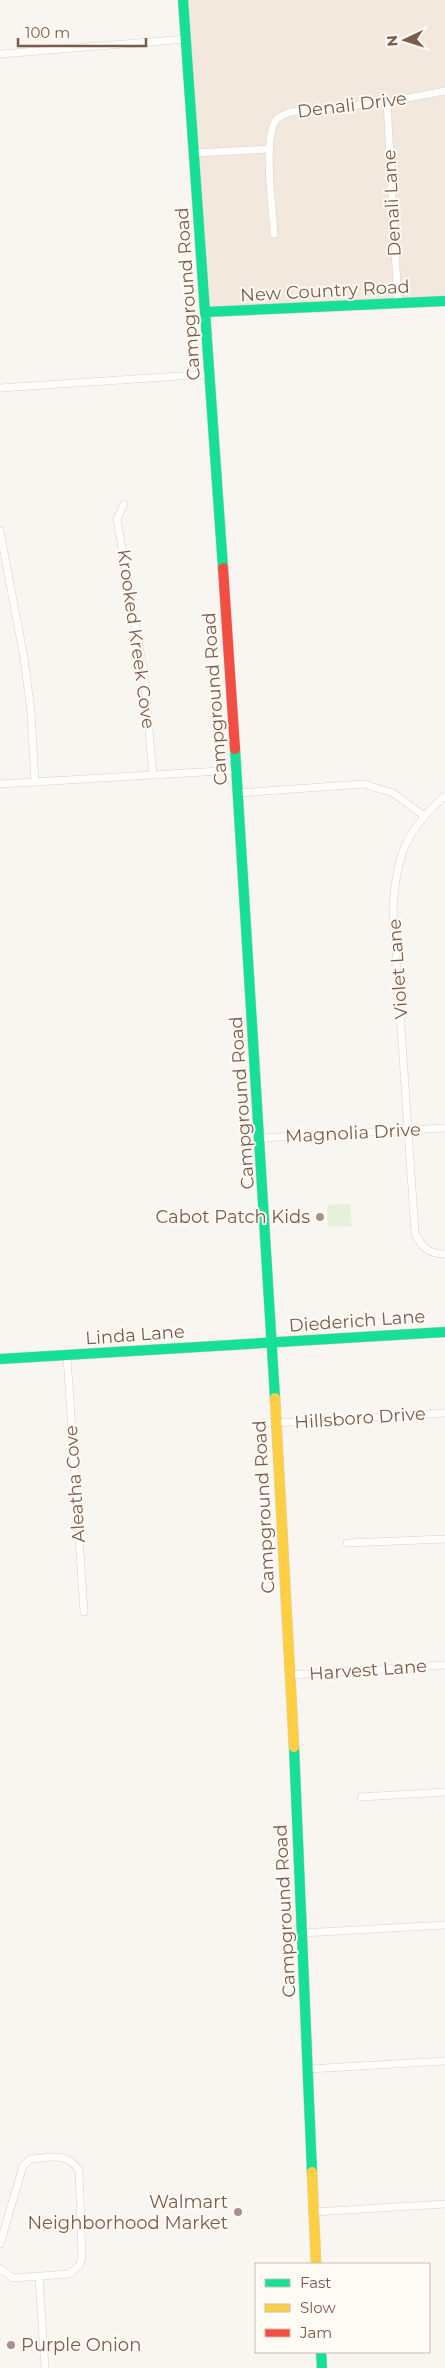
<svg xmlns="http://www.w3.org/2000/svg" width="445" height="2368" viewBox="0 0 445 2368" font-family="Montserrat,sans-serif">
<rect width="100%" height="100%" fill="#f9f5f0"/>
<!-- residential -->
<polygon fill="#f2e8de" points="183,0 445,0 445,301 206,312"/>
<!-- green -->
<polygon fill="#e7f0db" points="350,1204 352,1226 328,1227 327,1205"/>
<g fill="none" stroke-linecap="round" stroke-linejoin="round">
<!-- street casing -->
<g stroke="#d7d1cb" stroke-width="8">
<g id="street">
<polyline points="0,54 186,39"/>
<polyline points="387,102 398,304"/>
<polyline points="195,153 269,149"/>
<path d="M274,234C273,211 262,135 277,119C280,116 286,114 290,112L387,102L445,91"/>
<polyline points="0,388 210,374"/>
<polyline points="124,504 117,519 144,674 153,775"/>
<polyline points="0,531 24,658 31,712 35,782"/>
<polyline points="0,784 236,770"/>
<polyline points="238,793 364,784 393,793 423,815"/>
<path d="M445,796C405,831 396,857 393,909L415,1233C422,1247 428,1254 445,1254"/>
<polyline points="261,1138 445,1128"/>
<polyline points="67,1356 84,1612"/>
<polyline points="276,1423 445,1413"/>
<polyline points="347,1543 445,1539"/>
<polyline points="290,1675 445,1665"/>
<polyline points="361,1797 445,1792"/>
<polyline points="302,1933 445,1925"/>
<polyline points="309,2069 445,2061"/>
<polyline points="314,2212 445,2204"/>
<path d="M0,2244L23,2166L30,2159C50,2158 66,2151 79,2170L82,2258L79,2266L69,2274L13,2278L0,2269"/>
<polyline points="39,2278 45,2368"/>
</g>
</g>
<!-- fast casing -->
<g stroke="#d9d2cb" stroke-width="11">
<g id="fast">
<polyline points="183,0 223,568"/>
<polyline points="206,312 445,301"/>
<polyline points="235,749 275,1398"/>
<polyline points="0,1359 445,1332"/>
<polyline points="294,1747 312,2172"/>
<polyline points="321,2352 322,2368"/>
</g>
</g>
<!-- slow casing -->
<g stroke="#d9d2cb" stroke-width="11">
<g id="slow">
<polyline points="275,1398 294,1747"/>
<polyline points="312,2172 316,2264"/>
</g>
</g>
<!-- jam casing -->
<g stroke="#d9d2cb" stroke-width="11">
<polyline id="jam" points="223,568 235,749"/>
</g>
<!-- street -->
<use href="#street" stroke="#fefefd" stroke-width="7"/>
<!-- fast -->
<use href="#fast" stroke="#16e098" stroke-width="10"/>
<!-- slow -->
<use href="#slow" stroke="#ffcf43" stroke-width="10"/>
<!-- jam -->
<use href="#jam" stroke="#f24e42" stroke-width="10"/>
</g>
<!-- markers -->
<g fill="#a69286" stroke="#fffaf3" stroke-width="2">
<circle cx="320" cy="1217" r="5"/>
<circle cx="238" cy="2212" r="5"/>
<circle cx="11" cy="2345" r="5"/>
</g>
<g text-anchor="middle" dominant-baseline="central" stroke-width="4" stroke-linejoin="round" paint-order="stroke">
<!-- street labels -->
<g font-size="18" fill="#7a5c4d" stroke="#fffaf3">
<text transform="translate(352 105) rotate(-7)">Denali Drive</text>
<text transform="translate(392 203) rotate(-93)">Denali Lane</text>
<text transform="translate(325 291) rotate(-3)">New Country Road</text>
<text transform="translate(188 294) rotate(-94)">Campground Road</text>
<text transform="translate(136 639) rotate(82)">Krooked Kreek Cove</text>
<text transform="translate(215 699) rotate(-94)">Campground Road</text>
<text transform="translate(398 969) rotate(-94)">Violet Lane</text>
<text transform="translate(242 1103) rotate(-94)">Campground Road</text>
<text transform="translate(353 1133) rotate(-3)">Magnolia Drive</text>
<text transform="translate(357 1321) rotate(-4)">Diederich Lane</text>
<text transform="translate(135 1335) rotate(-4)">Linda Lane</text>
<text transform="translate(360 1418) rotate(-4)">Hillsboro Drive</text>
<text transform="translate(75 1484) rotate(-94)">Aleatha Cove</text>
<text transform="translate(264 1507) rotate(-93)">Campground Road</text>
<text transform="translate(368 1670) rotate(-4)">Harvest Lane</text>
<text transform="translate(285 1911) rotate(-93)">Campground Road</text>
</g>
<!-- poi labels -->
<g font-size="18" fill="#7a5c4d" stroke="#fffaf3" text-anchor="end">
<text x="310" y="1217">Cabot Patch Kids</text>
<text x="228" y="2202">Walmart<tspan x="228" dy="21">Neighborhood Market</tspan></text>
<text x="21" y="2345" text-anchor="start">Purple Onion</text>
</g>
</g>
<!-- legend -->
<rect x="255" y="2263" width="175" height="90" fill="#fffaf3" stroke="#cabbb1"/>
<rect x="265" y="2279" width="25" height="8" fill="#16e098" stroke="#cabbb1"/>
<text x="300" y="2288" font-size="15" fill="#7a5c4d">Fast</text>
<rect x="265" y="2304" width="25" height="8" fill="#ffcf43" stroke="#cabbb1"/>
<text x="300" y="2313" font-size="15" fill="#7a5c4d">Slow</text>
<rect x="265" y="2329" width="25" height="8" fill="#f24e42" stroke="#cabbb1"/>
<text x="300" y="2338" font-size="15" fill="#7a5c4d">Jam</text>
<!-- north arrow -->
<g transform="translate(405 40) rotate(266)" stroke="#fffaf3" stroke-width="4" paint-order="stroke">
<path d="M0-4L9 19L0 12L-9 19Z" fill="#7a5c4d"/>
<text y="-8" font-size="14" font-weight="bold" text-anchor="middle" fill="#7a5c4d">N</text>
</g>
<!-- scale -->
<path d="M18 38v8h128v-8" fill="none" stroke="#7a5c4d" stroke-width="2.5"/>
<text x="25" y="38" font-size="15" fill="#7a5c4d" stroke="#fffaf3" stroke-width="4" paint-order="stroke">100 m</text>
</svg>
